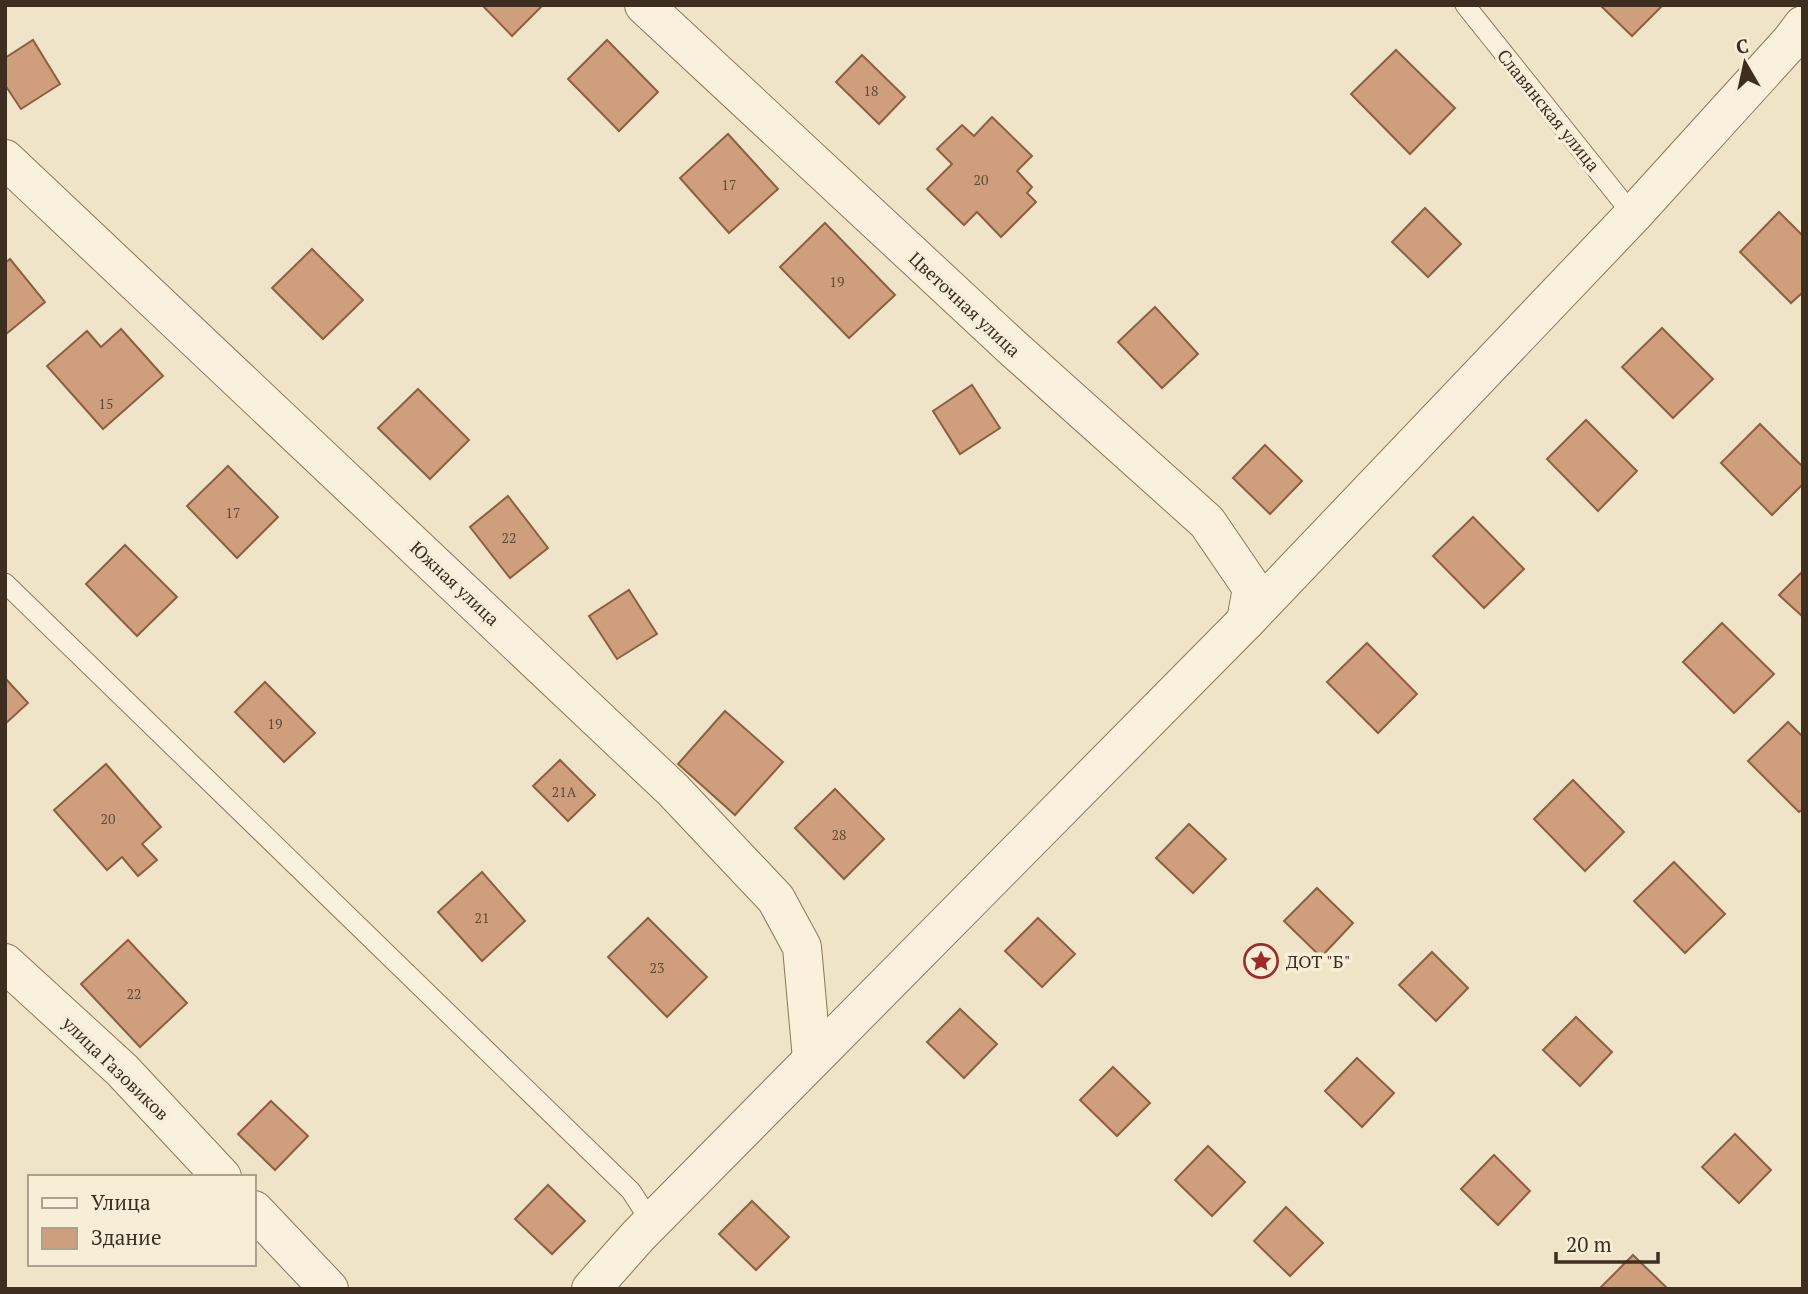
<svg xmlns="http://www.w3.org/2000/svg" width="1808" height="1294" viewBox="0 0 1808 1294" font-family="'PT Serif',serif">
<rect width="100%" height="100%" fill="#f0e4c8"/>
<!-- building -->
<g fill="#cf9f7d" stroke="#8d5f41" stroke-width="2">
<polygon points="482,5 543,5 512,36"/>
<polygon points="1600,5 1663,5 1632,36"/>
<polygon points="33,40 60,84 21,109 5,85 5,58"/>
<polygon points="607,40 658,92 619,131 568,79"/>
<polygon points="1396,50 1455,108 1410,154 1351,94"/>
<polygon points="862,55 905,97 879,124 836,82"/>
<polygon points="992,117 1032,156 1017,171 1032,187 1027,193 1036,202 1001,237 977,212 964,225 927,189 952,164 937,149 962,125 974,136"/>
<polygon points="728,134 778,189 729,233 680,178"/>
<polygon points="1425,208 1461,244 1428,277 1392,242"/>
<polygon points="1779,212 1803,236 1803,292 1791,303 1740,252"/>
<polygon points="825,223 895,295 849,338 780,267"/>
<polygon points="312,249 363,300 323,339 272,288"/>
<polygon points="10,259 45,302 5,335 5,263"/>
<polygon points="1155,307 1198,354 1162,388 1118,342"/>
<polygon points="1662,328 1713,379 1673,418 1622,367"/>
<polygon points="121,329 163,376 103,429 47,366 87,331 101,347"/>
<polygon points="972,385 1000,428 960,454 933,411"/>
<polygon points="418,389 469,440 430,479 378,428"/>
<polygon points="1586,420 1637,471 1598,511 1547,459"/>
<polygon points="1760,424 1803,467 1803,484 1772,515 1721,463"/>
<polygon points="1265,445 1302,481 1270,514 1233,478"/>
<polygon points="228,466 278,517 237,558 187,506"/>
<polygon points="508,496 548,548 510,578 470,527"/>
<polygon points="1473,517 1524,569 1484,608 1433,556"/>
<polygon points="125,545 177,597 137,636 86,584"/>
<polygon points="1803,571 1803,617 1779,595"/>
<polygon points="629,590 657,634 617,659 589,616"/>
<polygon points="1722,623 1774,674 1734,713 1683,662"/>
<polygon points="1367,643 1417,694 1378,733 1327,682"/>
<polygon points="5,678 28,703 5,724"/>
<polygon points="265,682 315,733 284,762 235,712"/>
<polygon points="725,711 783,762 735,815 678,764"/>
<polygon points="1788,722 1803,737 1803,809 1799,812 1748,761"/>
<polygon points="560,760 595,795 568,821 533,786"/>
<polygon points="106,764 161,827 142,844 157,860 138,876 122,857 107,870 54,810"/>
<polygon points="1573,780 1624,832 1585,871 1534,819"/>
<polygon points="835,789 884,839 844,879 795,828"/>
<polygon points="1189,824 1226,859 1193,893 1156,858"/>
<polygon points="1674,862 1725,914 1685,953 1634,901"/>
<polygon points="482,872 525,921 482,961 438,912"/>
<polygon points="1317,888 1353,923 1321,957 1284,921"/>
<polygon points="648,918 707,977 667,1017 608,957"/>
<polygon points="1038,918 1075,954 1042,987 1005,951"/>
<polygon points="128,940 187,1003 140,1047 81,984"/>
<polygon points="1432,952 1468,988 1436,1021 1399,985"/>
<polygon points="960,1009 997,1044 964,1078 927,1042"/>
<polygon points="1576,1017 1612,1052 1580,1086 1543,1050"/>
<polygon points="1357,1058 1394,1093 1362,1127 1325,1091"/>
<polygon points="1113,1067 1150,1103 1117,1136 1080,1100"/>
<polygon points="271,1101 308,1136 275,1170 238,1134"/>
<polygon points="1735,1134 1771,1170 1739,1203 1702,1167"/>
<polygon points="1208,1146 1245,1182 1212,1216 1175,1180"/>
<polygon points="1494,1155 1530,1191 1498,1225 1461,1189"/>
<polygon points="548,1185 585,1221 552,1254 515,1219"/>
<polygon points="752,1201 789,1237 756,1270 719,1234"/>
<polygon points="1286,1207 1323,1243 1290,1276 1254,1241"/>
<polygon points="1633,1255 1668,1289 1600,1288"/>
</g>
<g fill="none" stroke-linecap="round" stroke-linejoin="round">
<!-- lane casing -->
<g stroke="#8d765c" stroke-width="21">
<g id="lane">
<polyline points="1465,5 1633,215"/>
<polyline points="5,583 631,1191 649,1219 643,1228"/>
</g>
</g>
<!-- street casing -->
<g stroke="#8d765c" stroke-width="40">
<g id="street">
<polyline points="644,5 1014,349 1207,522 1252,588 1246,621"/>
<polyline points="5,159 673,790 776,899 802,947 812,1059"/>
<polyline points="5,963 122,1070 222,1177"/>
<polyline points="254,1210 329,1289"/>
<polyline points="591,1289 638,1236 1246,621 1633,215 1791,41 1803,25"/>
</g>
</g>
<!-- lane -->
<use href="#lane" stroke="#faf1dc" stroke-width="19"/>
<!-- street -->
<use href="#street" stroke="#faf1dc" stroke-width="38"/>
</g>
<!-- icons -->
<defs>
<g id="sight-ring" transform="scale(1.75)"><circle r="9.5" fill="#f7eed8" stroke="#9e2a2b" stroke-width="1.5"/><path d="M0-6L1.8-2.2L6-1.7L2.9 1.2L3.7 5.4L0 3.3L-3.7 5.4L-2.9 1.2L-6-1.7L-1.8-2.2Z" fill="#9e2a2b"/></g>
</defs>
<g fill-rule="evenodd">
<use href="#sight-ring" x="1261" y="961"/>
</g>
<g text-anchor="middle" dominant-baseline="central" stroke-width="7" stroke-linejoin="round" paint-order="stroke">
<!-- number labels -->
<g font-size="14" fill="#624a37">
<text x="871" y="90">18</text>
<text x="981" y="179">20</text>
<text x="729" y="184">17</text>
<text x="837" y="281">19</text>
<text x="106" y="403">15</text>
<text x="233" y="512">17</text>
<text x="509" y="537">22</text>
<text x="275" y="723">19</text>
<text x="564" y="791">21А</text>
<text x="108" y="818">20</text>
<text x="839" y="834">28</text>
<text x="482" y="917">21</text>
<text x="657" y="967">23</text>
<text x="134" y="993">22</text>
</g>
<!-- street labels -->
<g font-size="18" fill="#3d2e20" stroke="#f7eed8">
<text transform="translate(1549 110) rotate(51)">Славянская улица</text>
<text transform="translate(965 304) rotate(43)">Цветочная улица</text>
<text transform="translate(455 583) rotate(43)">Южная улица</text>
<text transform="translate(116 1068) rotate(44)">улица Газовиков</text>
</g>
<!-- poi labels -->
<g font-size="18" fill="#3d2e20" stroke="#f7eed8" text-anchor="start">
<text x="1286" y="961">ДОТ "Б"</text>
</g>
</g>
<!-- border -->
<rect width="1808" height="1294" fill="none" stroke="#3d2e20" stroke-width="14"/>
<!-- legend -->
<rect x="28" y="1175" width="228" height="91" fill="#f7eed8" stroke="#ada18e" stroke-width="2"/>
<rect x="42" y="1198" width="35" height="10" fill="#faf1dc" stroke="#ada18e" stroke-width="2"/>
<text x="91" y="1210" font-size="21" fill="#3d2e20">Улица</text>
<rect x="42" y="1228" width="35" height="21" fill="#cf9f7d" stroke="#ada18e" stroke-width="2"/>
<text x="91" y="1245" font-size="21" fill="#3d2e20">Здание</text>
<!-- north arrow -->
<g transform="translate(1745 63) rotate(351)" stroke="#f7eed8" stroke-width="5" paint-order="stroke">
<path d="M0-5L12 26L0 18L-12 26Z" fill="#3d2e20"/>
<text y="-10" font-size="19" font-weight="bold" text-anchor="middle" fill="#3d2e20">С</text>
</g>
<!-- scale -->
<path d="M1556 1252v10h102v-10" fill="none" stroke="#3d2e20" stroke-width="3.5"/>
<text x="1566" y="1252" font-size="21" fill="#3d2e20" stroke="#f7eed8" stroke-width="5" paint-order="stroke">20 m</text>
</svg>
